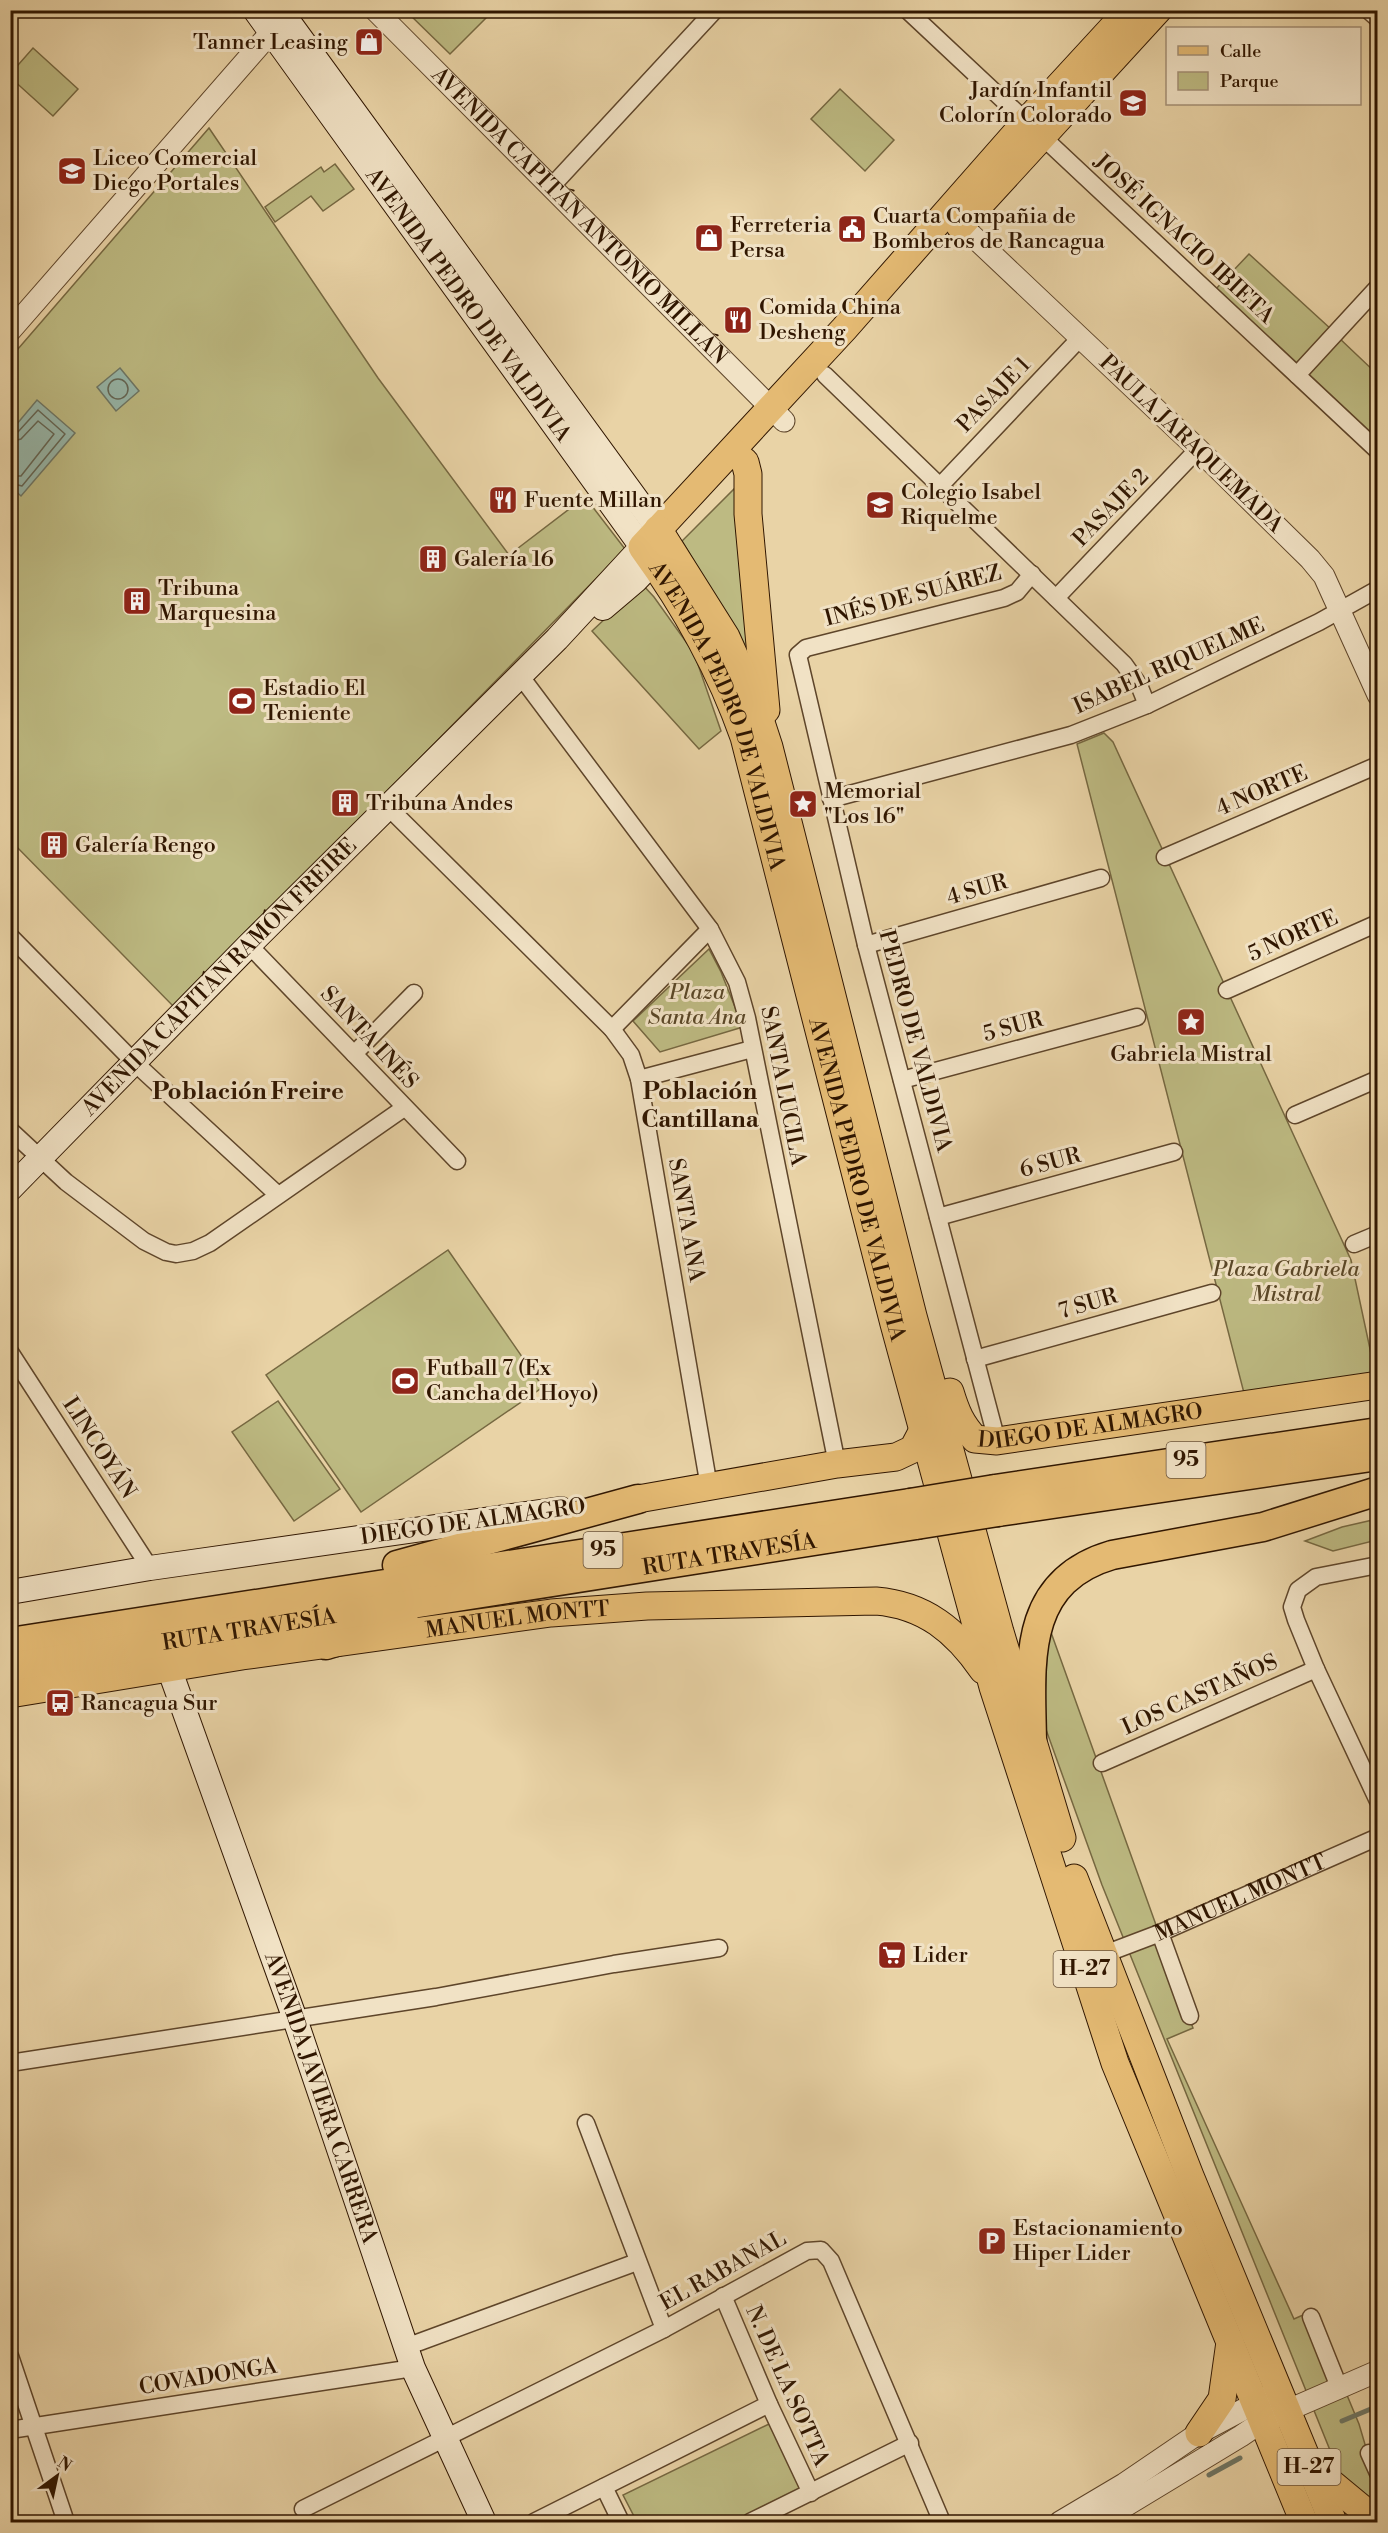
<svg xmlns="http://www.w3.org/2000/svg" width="1388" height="2533" viewBox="0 0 1388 2533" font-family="'Libre Bodoni',serif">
<rect width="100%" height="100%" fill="#e9d3a6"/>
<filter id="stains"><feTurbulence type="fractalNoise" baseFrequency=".00333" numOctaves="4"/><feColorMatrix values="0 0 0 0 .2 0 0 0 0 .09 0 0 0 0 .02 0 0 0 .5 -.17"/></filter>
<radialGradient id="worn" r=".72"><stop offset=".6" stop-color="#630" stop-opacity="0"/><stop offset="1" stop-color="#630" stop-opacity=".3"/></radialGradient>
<!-- green -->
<g fill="#bdba82" stroke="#766841" stroke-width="1.5">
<polygon points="406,11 493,11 450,54"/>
<polygon points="33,48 78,89 53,116 11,78 11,73"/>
<polygon points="840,89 894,140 865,171 811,119"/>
<polygon points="209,128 378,378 509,555 585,497 625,549 175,1008 11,841 11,357"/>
<polygon points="335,164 354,189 323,211 311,196 275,222 265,207 321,167 324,172"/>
<polygon points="1249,254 1332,330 1297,368 1214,291"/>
<polygon points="1338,337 1377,374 1377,444 1303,375"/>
<polygon points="742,481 756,667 682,541"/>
<polygon points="642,584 654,597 694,653 721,731 699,749 592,631"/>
<polygon points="1104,733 1113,742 1351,1260 1376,1377 1245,1397 1077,744"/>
<polygon points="709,949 721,972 743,1027 660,1052 633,1021"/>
<polygon points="448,1250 543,1387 361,1512 266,1375"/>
<polygon points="278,1401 340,1489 294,1521 232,1432"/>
<polygon points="1377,1519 1377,1540 1333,1551 1305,1541 1342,1527"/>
<polygon points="1048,1624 1193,2028 1167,2039 1294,2319 1312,2311 1359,2424 1377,2485 1377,2522 1359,2522 1102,1885 1044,1724"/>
<polygon points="769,2424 804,2491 741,2522 637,2522 623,2495"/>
</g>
<!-- water -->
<g fill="#97b7aa" stroke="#6e7766" stroke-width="1.5">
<polygon points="120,368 139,391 116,411 97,387"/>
<polygon points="37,400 75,433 21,496 11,487 11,431"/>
</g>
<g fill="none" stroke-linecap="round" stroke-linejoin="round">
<!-- shore -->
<g stroke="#646655" stroke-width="1.5">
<circle cx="118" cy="389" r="10"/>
<polyline points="10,435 17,433 38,410 65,434 22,486 10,483"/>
<polyline points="10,442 21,439 38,421 54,434 21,476 10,476"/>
</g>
<!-- stream -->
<g stroke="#6e7766" stroke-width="5">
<polyline points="1342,2421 1378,2406"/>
<polyline points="1209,2475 1240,2458"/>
</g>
<!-- minor casing -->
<g stroke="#5e452a" stroke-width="19">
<g id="minor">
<polyline points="907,10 1378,451"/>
<polyline points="1368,10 1378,19"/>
<polyline points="551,187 715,10"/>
<polyline points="825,375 1124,664 1139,685 1147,705"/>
<polyline points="1297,375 1378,287"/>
<polyline points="940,486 1081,337"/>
<polyline points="1056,598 1198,449"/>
<polyline points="519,674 710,929 737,982 747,1018 837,1464"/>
<polyline points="831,799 1071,735 1147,705 1319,622 1378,589"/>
<polyline points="388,807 612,1029 631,1055 639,1079 709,1487"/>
<polyline points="1165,857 1378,765"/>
<polyline points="10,936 135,1063 278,1195"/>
<polyline points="249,945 457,1161"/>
<polyline points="866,945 1101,878"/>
<polyline points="1227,990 1378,923"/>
<polyline points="612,1029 710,929"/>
<polyline points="354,1054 414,993"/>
<polyline points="639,1079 752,1049"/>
<polyline points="902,1080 1137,1017"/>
<polyline points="1295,1115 1378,1079"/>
<polyline points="10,1130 66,1182 144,1241 166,1252 176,1254 193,1251 210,1243 404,1108"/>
<polyline points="938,1217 1174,1152"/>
<polyline points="1354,1244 1378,1234"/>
<polyline points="10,1352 150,1568"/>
<polyline points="975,1359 1212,1293"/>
<polyline points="997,1441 866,945 798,655 806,648 1004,598 1017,592 1032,574"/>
<polyline points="1378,1565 1316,1577 1298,1590 1292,1607 1296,1620 1316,1669 1378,1801"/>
<polyline points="1102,1763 1316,1669"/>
<polyline points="1160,1933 1190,2016"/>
<path id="s1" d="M1102,1955L1160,1933L1378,1837"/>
<polyline points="10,2063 436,1997 614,1964 719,1948"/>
<polyline points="586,2123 664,2329"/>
<polyline points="723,2296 769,2404 811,2493"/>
<polyline points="1311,2317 1339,2387"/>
<polyline points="406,2347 637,2262"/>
<polyline points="10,2356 66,2522"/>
<polyline points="10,2430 413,2368"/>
<polyline points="1369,2453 1378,2473"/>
<polyline points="604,2487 621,2522"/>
<polyline points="303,2509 664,2329 807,2251 821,2250 831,2261 942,2522"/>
<polyline points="534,2522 769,2404"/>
<polyline points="750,2522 910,2443"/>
</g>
</g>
<!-- tertiary casing -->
<g stroke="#5e452a" stroke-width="23">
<g id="tertiary">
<path id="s2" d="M375,10L784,421"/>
<polyline points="961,225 1198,449 1310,559 1324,576 1378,695"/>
<polyline points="10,331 272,31"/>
<polyline points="1060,2522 1124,2484 1199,2433 1267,2397"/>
<polyline points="1099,2522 1241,2436 1263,2421 1378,2371"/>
</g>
</g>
<!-- secondary casing -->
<g stroke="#301600" stroke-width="26">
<g id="secondary">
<polyline points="280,10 658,529"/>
<polyline points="603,608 636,580 653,562"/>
<path id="s3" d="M10,1189L249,945L557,639L642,547L255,10"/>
<polyline points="10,1592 150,1568 561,1509"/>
<path id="s4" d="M169,1668L295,2019L413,2368L484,2522"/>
</g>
</g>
<!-- primary casing -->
<g stroke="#301600" stroke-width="29">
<g id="primary">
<path id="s5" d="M1129,10L1026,122L844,329L642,547C685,606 720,669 744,737L894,1324L993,1687L1115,2063L1304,2522"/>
<polyline points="960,226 1158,10"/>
<polyline points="732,451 745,462 748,474 748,514 766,710"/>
<polyline points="658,529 726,637 752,695 769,747 913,1316 1000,1632 1062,1838"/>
<path id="s6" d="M950,1392C956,1412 961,1424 975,1439L997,1441L1378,1385"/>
<polyline points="638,1499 837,1464 896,1457 913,1449 923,1430"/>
<path id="s7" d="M10,1694L242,1656L551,1613L647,1606L876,1601C925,1605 956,1631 983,1670"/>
<polyline points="1074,1878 1190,2176 1333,2522"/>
<polyline points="1199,2433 1222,2399 1230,2342"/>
<polyline points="1314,2469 1378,2522"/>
</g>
</g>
<!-- trunk casing -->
<g stroke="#301600" stroke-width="31">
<g id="trunk">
<polyline points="995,1489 1378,1432"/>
<polyline points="998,1512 1378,1456"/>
<polyline points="397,1565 638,1499"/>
<polyline points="10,1642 910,1503"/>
<polyline points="326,1645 404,1621"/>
<path id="s8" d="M10,1667L916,1525"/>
<path d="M1032,1742C1031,1665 1020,1582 1112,1555L1263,1527L1378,1491"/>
</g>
</g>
<!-- minor -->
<use href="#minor" stroke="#f1e2c5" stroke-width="16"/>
<!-- tertiary -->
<use href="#tertiary" stroke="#f1e2c5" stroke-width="21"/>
<!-- secondary -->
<use href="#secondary" stroke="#f1e2c5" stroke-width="24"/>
<!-- primary -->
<use href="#primary" stroke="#e4ba73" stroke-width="27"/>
<!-- trunk -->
<use href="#trunk" stroke="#e4ba73" stroke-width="28"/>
<!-- trunk-bridge casing -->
<g stroke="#301600" stroke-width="31" stroke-linecap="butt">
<g id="trunk-bridge">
<polyline points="910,1503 995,1489"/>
<polyline points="916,1525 998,1512"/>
</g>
</g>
<!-- trunk-bridge -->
<use href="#trunk-bridge" stroke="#e4ba73" stroke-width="28"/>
</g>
<!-- icons -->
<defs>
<g id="shop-square" transform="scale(1.5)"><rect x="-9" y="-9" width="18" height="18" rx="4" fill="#8f2418" stroke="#f1e2c5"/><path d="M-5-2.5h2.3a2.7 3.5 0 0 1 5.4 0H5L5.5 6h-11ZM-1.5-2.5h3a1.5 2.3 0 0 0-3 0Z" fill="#fff"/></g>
<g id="school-square" transform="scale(1.5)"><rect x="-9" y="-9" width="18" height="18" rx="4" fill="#8f2418" stroke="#f1e2c5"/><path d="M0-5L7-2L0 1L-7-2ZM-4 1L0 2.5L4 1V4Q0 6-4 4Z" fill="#fff"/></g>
<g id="civic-square" transform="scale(1.5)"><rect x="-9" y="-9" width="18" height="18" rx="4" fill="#8f2418" stroke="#f1e2c5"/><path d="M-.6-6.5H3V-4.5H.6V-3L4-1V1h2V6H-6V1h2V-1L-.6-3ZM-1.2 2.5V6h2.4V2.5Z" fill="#fff"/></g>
<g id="restaurant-square" transform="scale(1.5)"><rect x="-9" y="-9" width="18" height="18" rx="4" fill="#8f2418" stroke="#f1e2c5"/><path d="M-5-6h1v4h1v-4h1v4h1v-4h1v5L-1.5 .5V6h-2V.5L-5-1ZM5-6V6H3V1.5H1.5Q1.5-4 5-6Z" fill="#fff"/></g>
<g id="building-square" transform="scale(1.5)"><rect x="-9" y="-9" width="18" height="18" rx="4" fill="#8f2418" stroke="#f1e2c5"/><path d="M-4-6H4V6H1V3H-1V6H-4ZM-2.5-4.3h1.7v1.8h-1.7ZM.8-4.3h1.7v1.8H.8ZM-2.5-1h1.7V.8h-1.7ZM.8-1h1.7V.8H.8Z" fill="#fff"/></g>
<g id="stadium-square" transform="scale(1.5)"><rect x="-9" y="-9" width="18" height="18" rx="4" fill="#8f2418" stroke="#f1e2c5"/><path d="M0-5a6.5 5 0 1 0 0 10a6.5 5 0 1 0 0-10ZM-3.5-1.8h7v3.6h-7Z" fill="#fff"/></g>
<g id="sight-square" transform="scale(1.5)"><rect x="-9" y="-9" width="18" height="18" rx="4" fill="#8f2418" stroke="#f1e2c5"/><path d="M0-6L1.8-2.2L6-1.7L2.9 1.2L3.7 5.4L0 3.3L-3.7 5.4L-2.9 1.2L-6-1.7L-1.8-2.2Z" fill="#fff"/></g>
<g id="bus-square" transform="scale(1.5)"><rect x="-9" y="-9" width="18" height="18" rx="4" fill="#8f2418" stroke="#f1e2c5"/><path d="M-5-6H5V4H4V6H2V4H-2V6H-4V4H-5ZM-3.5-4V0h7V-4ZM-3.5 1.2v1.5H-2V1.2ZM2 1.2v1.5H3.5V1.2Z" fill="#fff"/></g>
<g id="supermarket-square" transform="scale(1.5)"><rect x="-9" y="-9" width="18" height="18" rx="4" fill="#8f2418" stroke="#f1e2c5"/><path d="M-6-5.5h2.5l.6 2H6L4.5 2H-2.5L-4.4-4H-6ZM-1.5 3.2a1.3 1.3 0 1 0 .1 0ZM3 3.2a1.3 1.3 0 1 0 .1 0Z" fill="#fff"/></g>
<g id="parking-square" transform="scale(1.5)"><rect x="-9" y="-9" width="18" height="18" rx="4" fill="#8f2418" stroke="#f1e2c5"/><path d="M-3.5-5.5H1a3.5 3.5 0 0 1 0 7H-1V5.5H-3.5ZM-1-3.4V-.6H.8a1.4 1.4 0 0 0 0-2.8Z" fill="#fff"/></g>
</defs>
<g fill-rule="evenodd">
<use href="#shop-square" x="369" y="42"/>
<use href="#school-square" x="1133" y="103"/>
<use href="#school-square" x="72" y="171"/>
<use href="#civic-square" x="852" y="229"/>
<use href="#shop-square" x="709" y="238"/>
<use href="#restaurant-square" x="738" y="320"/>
<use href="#restaurant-square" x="503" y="500"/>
<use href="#school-square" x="880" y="505"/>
<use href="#building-square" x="433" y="559"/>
<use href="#building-square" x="137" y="601"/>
<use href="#stadium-square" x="242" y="701"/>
<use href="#building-square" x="345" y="803"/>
<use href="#sight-square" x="803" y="804"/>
<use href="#building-square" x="54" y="845"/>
<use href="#sight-square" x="1191" y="1022"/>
<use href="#stadium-square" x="405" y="1381"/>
<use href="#bus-square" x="60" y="1703"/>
<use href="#supermarket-square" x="892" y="1955"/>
<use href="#parking-square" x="992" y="2241"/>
</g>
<g text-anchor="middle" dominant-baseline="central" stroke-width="6" stroke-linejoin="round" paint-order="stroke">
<!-- shield labels -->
<g fill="#f1e2c5" stroke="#6a533b" stroke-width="1.5">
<rect x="1166.5" y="1442" width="39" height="36" rx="4.5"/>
<rect x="583.5" y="1532" width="39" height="36" rx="4.5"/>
<rect x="1053.5" y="1951" width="63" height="36" rx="4.5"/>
<rect x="1277.5" y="2449" width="63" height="36" rx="4.5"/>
</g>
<g font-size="21" font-weight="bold" fill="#301600">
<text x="1186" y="1460">95</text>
<text x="603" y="1550">95</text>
<text x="1085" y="1969">H-27</text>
<text x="1309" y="2467">H-27</text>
</g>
<!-- poi labels -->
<g font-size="22" fill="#301600" stroke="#f1e2c5" text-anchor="start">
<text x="348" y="42" text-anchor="end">Tanner Leasing</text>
<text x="1112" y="90" text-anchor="end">Jardín Infantil<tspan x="1112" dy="25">Colorín Colorado</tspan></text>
<text x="93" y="158">Liceo Comercial<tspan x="93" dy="25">Diego Portales</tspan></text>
<text x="873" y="216">Cuarta Compañia de<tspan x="873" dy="25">Bomberos de Rancagua</tspan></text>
<text x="730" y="225">Ferreteria<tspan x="730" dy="25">Persa</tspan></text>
<text x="759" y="307">Comida China<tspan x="759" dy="25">Desheng</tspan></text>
<text x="901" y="492">Colegio Isabel<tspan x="901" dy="25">Riquelme</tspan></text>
<text x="524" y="500">Fuente Millan</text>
<text x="454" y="559">Galería 16</text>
<text x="158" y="588">Tribuna<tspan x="158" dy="25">Marquesina</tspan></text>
<text x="263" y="688">Estadio El<tspan x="263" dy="25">Teniente</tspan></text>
<text x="824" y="791">Memorial<tspan x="824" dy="25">"Los 16"</tspan></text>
<text x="366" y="803">Tribuna Andes</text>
<text x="75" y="845">Galería Rengo</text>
<text x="1191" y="1054" text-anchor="middle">Gabriela Mistral</text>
<text x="426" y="1368">Futball 7 (Ex<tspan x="426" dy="25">Cancha del Hoyo)</tspan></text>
<text x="81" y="1703">Rancagua Sur</text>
<text x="913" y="1955">Lider</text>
<text x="1013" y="2228">Estacionamiento<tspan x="1013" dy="25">Hiper Lider</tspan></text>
</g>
<!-- street labels -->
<g font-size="22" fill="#301600" stroke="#f1e2c5">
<text stroke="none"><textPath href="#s2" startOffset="290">AVENIDA CAPITÁN ANTONIO MILLÁN</textPath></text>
<text transform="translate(1184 239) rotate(43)">JOSÉ IGNACIO IBIETA</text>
<text transform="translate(468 305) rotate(54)">AVENIDA PEDRO DE VALDIVIA</text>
<text transform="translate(994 395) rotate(-46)">PASAJE 1</text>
<text transform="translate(1191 444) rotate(44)">PAULA JARAQUEMADA</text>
<text transform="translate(1111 508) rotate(-46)">PASAJE 2</text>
<text transform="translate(913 596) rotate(-15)">INÉS DE SUÁREZ</text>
<text transform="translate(1169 666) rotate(-24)">ISABEL RIQUELME</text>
<text stroke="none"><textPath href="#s5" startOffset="912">AVENIDA PEDRO DE VALDIVIA</textPath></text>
<text transform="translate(1262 791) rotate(-23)">4 NORTE</text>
<text transform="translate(977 890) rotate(-16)">4 SUR</text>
<text transform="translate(1293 936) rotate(-24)">5 NORTE</text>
<text stroke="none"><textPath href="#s3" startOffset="298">AVENIDA CAPITÁN RAMÓN FREIRE</textPath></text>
<text transform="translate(1013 1027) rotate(-15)">5 SUR</text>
<text transform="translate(369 1038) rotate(47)">SANTA INÉS</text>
<text transform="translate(915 1041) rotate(75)">PEDRO DE VALDIVIA</text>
<text transform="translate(783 1086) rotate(79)">SANTA LUCILA</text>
<text transform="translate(1050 1163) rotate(-15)">6 SUR</text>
<text stroke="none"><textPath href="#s5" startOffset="1398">AVENIDA PEDRO DE VALDIVIA</textPath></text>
<text transform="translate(686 1220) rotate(80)">SANTA ANA</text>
<text transform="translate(1088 1304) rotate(-16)">7 SUR</text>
<text stroke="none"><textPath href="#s6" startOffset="170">DIEGO DE ALMAGRO</textPath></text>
<text transform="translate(99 1448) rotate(57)">LINCOYÁN</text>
<text transform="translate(473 1522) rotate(-8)">DIEGO DE ALMAGRO</text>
<text stroke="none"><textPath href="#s8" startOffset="728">RUTA TRAVESÍA</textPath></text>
<text stroke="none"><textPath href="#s7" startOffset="513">MANUEL MONTT</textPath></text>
<text stroke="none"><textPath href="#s8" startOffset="242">RUTA TRAVESÍA</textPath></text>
<text transform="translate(1200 1695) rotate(-24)">LOS CASTAÑOS</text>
<text stroke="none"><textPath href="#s1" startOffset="150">MANUEL MONTT</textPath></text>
<text stroke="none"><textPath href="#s4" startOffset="456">AVENIDA JAVIERA CARRERA</textPath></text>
<text transform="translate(723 2271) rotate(-29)">EL RABANAL</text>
<text transform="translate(208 2377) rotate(-9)">COVADONGA</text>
<text transform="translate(787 2386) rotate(66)">N. DE LA SOTTA</text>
</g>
<!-- park labels -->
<g font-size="22" font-style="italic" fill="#5a4727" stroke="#f1e2c5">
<text x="697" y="992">Plaza<tspan x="697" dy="25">Santa Ana</tspan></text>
<text x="1286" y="1269">Plaza Gabriela<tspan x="1286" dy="25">Mistral</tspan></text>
</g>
<!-- neighbourhood labels -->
<g font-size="24" font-weight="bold" fill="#301600" stroke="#f1e2c5">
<text x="248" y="1092">Población Freire</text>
<text x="700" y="1092">Población<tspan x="700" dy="28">Cantillana</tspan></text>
</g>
</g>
<!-- margin -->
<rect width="1388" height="2533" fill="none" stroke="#e9d3a6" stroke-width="36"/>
<rect x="12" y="12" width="1364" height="2509" fill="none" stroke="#301600" stroke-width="3"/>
<rect x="18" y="18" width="1352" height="2497" fill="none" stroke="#301600" stroke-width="1.5"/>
<!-- legend -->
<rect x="1166" y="27" width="195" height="78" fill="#f1e2c5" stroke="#a49076" stroke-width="1.5"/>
<rect x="1178" y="46" width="30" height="9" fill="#e4ba73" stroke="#a49076" stroke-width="1.5"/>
<text x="1220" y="57" font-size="18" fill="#301600">Calle</text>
<rect x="1178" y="72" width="30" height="18" fill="#bdba82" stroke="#a49076" stroke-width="1.5"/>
<text x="1220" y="87" font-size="18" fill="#301600">Parque</text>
<!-- north arrow -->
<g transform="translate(57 2476) rotate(33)" stroke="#f1e2c5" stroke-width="4.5" paint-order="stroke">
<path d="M0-4.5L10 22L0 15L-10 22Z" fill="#301600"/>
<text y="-9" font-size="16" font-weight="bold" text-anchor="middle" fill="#301600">N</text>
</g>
<rect width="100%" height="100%" filter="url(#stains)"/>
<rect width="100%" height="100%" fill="url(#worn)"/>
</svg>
